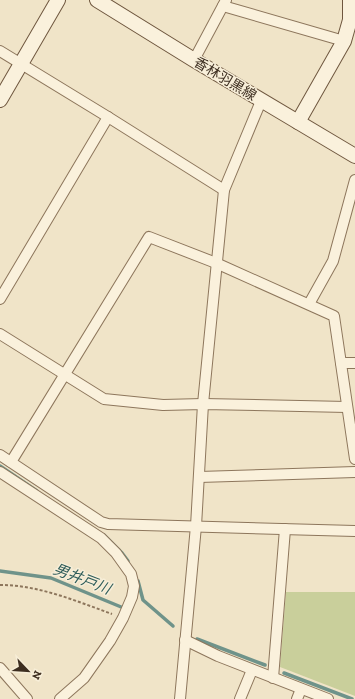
<svg xmlns="http://www.w3.org/2000/svg" width="355" height="699" viewBox="0 0 355 699" font-family="'Zilla Slab','Noto Sans JP',serif">
<rect width="100%" height="100%" fill="#f0e4c8"/>
<!-- green -->
<polygon fill="#c9cf9b" points="286,592 355,592 355,696 280,667"/>
<g fill="none" stroke-linecap="round" stroke-linejoin="round">
<!-- stream -->
<g stroke="#6f938a" stroke-width="3.5">
<polyline points="0,466 37,491"/>
<polyline points="104,535 122,553 128,561"/>
<polyline points="0,571 51,578 126,609"/>
<polyline points="138,581 143,600 173,626"/>
<polyline points="197,639 265,665"/>
<polyline points="284,673 352,699"/>
</g>
<!-- street casing -->
<g stroke="#8d765c" stroke-width="12">
<g id="street">
<polyline points="223,6 344,41"/>
<polyline points="0,51 108,117 224,190"/>
<polyline points="194,60 226,0"/>
<polyline points="0,299 108,117"/>
<polyline points="309,304 333,261 355,180"/>
<polyline points="0,334 104,399 163,405 203,404 347,407"/>
<polyline points="341,363 355,363"/>
<polyline points="0,455 101,522 108,524 355,531"/>
<polyline points="11,462 149,237 216,263 334,316 355,459"/>
<polyline points="0,472 101,538 116,553 131,574 134,586 132,597 123,618 110,641 84,678 60,699"/>
<polyline points="199,477 355,472"/>
<polyline points="185,640 218,656 328,699"/>
<polyline points="0,668 27,699"/>
<polyline points="273,678 285,529"/>
<polyline points="180,699 196,526 203,404 224,190 261,101"/>
<polyline points="240,699 252,670"/>
<polyline points="297,699 301,689"/>
</g>
</g>
<!-- secondary casing -->
<g stroke="#6f573f" stroke-width="16">
<g id="secondary">
<polyline points="97,0 194,60 355,156"/>
<polyline points="0,100 58,0"/>
<polyline points="298,122 344,41 350,20 350,0"/>
</g>
</g>
<!-- path -->
<path stroke="#8d765c" stroke-width="2" stroke-dasharray="3 2" stroke-linecap="butt" d="M0,585C39,585 76,601 112,614"/>
<!-- street -->
<use href="#street" stroke="#faf1dc" stroke-width="10"/>
<!-- secondary -->
<use href="#secondary" stroke="#faf1dc" stroke-width="14"/>
</g>
<g text-anchor="middle" dominant-baseline="central" stroke-width="3" stroke-linejoin="round" paint-order="stroke">
<!-- street labels -->
<g font-size="14" fill="#3d2e20" stroke="#f7eed8">
<text transform="translate(225 79) rotate(31)">香林羽黒線</text>
</g>
<!-- water labels -->
<g font-size="15" font-style="italic" fill="#2f5d5a" stroke="#f7eed8">
<text transform="translate(82 579) rotate(21)">男井戸川</text>
</g>
</g>
<!-- north arrow -->
<g transform="translate(28 671) rotate(115)" stroke="#f7eed8" stroke-width="3" paint-order="stroke">
<path d="M0-3L7 15L0 10L-7 15Z" fill="#3d2e20"/>
<text y="-6" font-size="11" font-weight="bold" text-anchor="middle" fill="#3d2e20">N</text>
</g>
</svg>
